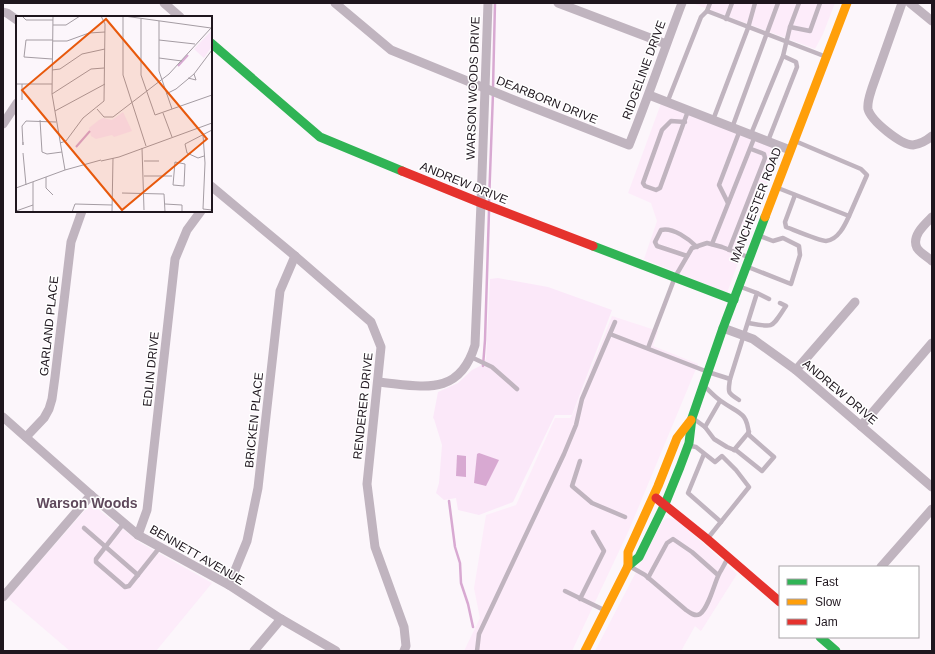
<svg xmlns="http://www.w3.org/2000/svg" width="935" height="654" viewBox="0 0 935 654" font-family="Arial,sans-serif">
<rect width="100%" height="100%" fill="#fcf6fb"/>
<!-- built -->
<g fill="#fdecfa">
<polygon points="692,3 835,3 823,34 815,49"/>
<polygon points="663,98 782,143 727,293 644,259 657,221 651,203 628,193"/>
<polygon points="612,316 658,331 653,346 698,364 629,530 572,651 464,651 480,618 474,588 486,515 516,505 555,418 570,418 573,414"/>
<polygon points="92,506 98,509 139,542 212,583 156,651 70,651 8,598 86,509"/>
<polygon points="667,518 676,519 737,574 701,631 695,626 681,651 595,651 662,522"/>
</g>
<!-- green -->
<polygon fill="#fbe8f9" points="498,278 548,287 612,310 572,415 555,415 513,502 479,515 458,510 456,498 444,500 436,493 439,483 442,445 434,419 433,418 438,392 458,383 472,370 480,366 486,359 490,279"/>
<!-- water -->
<g fill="#d8a9d2">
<polygon points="479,453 499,460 486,486 474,483 477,454"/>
<polygon points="457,455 466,456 466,477 456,476"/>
</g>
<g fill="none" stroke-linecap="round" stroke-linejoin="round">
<!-- stream -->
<g stroke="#d8a9d2" stroke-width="2.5">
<polyline points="493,88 495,3"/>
<polyline points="489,202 493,93"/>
<polyline points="483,366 485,340 489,211"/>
<polyline points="449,501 455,547 460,563 461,583 468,604 473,627"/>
</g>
<!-- lane -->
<g stroke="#c0b4bf" stroke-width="4.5">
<polyline points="707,11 710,3"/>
<polyline points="726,19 732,3"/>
<polyline points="790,27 810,31 820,3"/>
<polyline points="667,103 701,17 707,11 824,56"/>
<polyline points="713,120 748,28 755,3"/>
<polyline points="685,122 671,121 662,130 643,183 645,186 656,190 660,188 688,111"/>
<polyline points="732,128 778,3"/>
<polyline points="751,134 783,56 790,27 799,3"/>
<polyline points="768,141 797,67 796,62 783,56"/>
<polyline points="778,188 849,216 867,175 861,169 795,141"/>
<path d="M795,195L785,222L786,227C794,230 820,241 826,241C838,240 845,225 849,216"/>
<polyline points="728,203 719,185 740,130"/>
<polyline points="712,244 755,136"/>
<polyline points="729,250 765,158 764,154 751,149"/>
<path d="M687,256L657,246L655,242L661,230C673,227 689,239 697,247"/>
<polyline points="748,267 791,284 800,255 799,246 783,238 773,241 760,236"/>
<polyline points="757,293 769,299"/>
<path d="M749,323C775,328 771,328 786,306L780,303"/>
<path d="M610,334L708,372L730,379C728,393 727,392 739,400"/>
<polyline points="648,348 675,277 692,248 707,243 722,247 748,257"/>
<polyline points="471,357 492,367 517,389"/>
<polyline points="730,379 757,293 741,287"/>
<path d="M694,419L705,427L714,439L727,447L737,451L762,471L774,457L749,435C747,411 739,414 721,401C715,397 710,391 704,386"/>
<polyline points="705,427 720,401"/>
<polyline points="691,446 696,447 715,462 722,456 736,470 749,487 708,538"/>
<polyline points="734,450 749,432"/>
<polyline points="704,454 688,493 721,522"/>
<polyline points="580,461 572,486 592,503 625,517"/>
<polyline points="124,523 96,559 96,562 125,587 129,586 160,547"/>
<polyline points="84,528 138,575"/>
<path d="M631,567L645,575L686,610C690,613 695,617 700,614C709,607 714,584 719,574C722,569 725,563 728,558"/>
<polyline points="648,578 667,543 673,539 692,552 718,575"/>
<polyline points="565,591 604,610"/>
<polyline points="580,599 604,551 593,532"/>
<polyline points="477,651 479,634 564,454 576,425 582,399 615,322"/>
</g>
<!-- street -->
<g stroke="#c0b4bf" stroke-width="9">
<polyline points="164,3 180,17"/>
<path d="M335,3L391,50L519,102L629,145C648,98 664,50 682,3"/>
<polyline points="558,3 666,44"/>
<path d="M902,3L872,88C870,95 867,102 868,109C871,121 901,145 913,145C921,144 926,141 932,136"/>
<polyline points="910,3 932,21"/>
<polyline points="3,12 7,13 17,20"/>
<polyline points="649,95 790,150"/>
<polyline points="3,124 17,103"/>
<polyline points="211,186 295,256 371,322 381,347 367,484 375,547 404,627 406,646 404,651"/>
<path d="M932,217C925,224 911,236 917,248C920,253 928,257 932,261"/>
<polyline points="723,328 753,339 796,370 932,487"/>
<polyline points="796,370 855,302"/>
<path d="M378,382C422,386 459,398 475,345L481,203L488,3"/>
<polyline points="3,417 91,495 138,535 229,585 281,619 336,651"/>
<polyline points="861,426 932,343"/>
<polyline points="26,437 44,418 49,409 52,399 55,377 71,242 82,211"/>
<polyline points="138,535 147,510 175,259 187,230 201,211"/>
<polyline points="881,567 932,509"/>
<polyline points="229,585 247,541 258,488 280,291 295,256"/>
<polyline points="3,597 91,495"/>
<polyline points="254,651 281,619"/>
</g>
<!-- fast -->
<g stroke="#30b455" stroke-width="9">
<polyline points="211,43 320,137 402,171"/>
<polyline points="593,246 734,300"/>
<polyline points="628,566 639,557 665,504 680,467 689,443 692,418 723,328 765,217"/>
<polyline points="820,637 836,651"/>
</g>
<!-- slow -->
<g stroke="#ff9f0a" stroke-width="9">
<polyline points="765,217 847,3"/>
<polyline points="585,651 628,566 628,552 658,486 677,438 691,420"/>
</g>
<!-- jam -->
<g stroke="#e5322d" stroke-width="9">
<polyline points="402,171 481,203 593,246"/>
<polyline points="656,498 707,539 780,602"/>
</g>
</g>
<g text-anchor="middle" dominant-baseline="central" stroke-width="3" stroke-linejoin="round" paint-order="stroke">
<!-- street labels -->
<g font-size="12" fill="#1f161e" stroke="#fff">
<text transform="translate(644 70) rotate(-70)">RIDGELINE DRIVE</text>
<text transform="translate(473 88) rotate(-88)">WARSON WOODS DRIVE</text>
<text transform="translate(547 100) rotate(22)">DEARBORN DRIVE</text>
<text transform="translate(464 183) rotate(22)">ANDREW DRIVE</text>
<text transform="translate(756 205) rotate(-69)">MANCHESTER ROAD</text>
<text transform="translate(49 326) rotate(-84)">GARLAND PLACE</text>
<text transform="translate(151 369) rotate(-84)">EDLIN DRIVE</text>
<text transform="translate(840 392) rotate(40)">ANDREW DRIVE</text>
<text transform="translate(363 406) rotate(-84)">RENDERER DRIVE</text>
<text transform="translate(254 420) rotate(-84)">BRICKEN PLACE</text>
<text transform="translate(197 555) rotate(30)">BENNETT AVENUE</text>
</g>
<!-- quarter labels -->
<g font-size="14" font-weight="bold" fill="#5f495c" stroke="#fff">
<text x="87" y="503">Warson Woods</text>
</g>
</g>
<!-- overview -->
<g transform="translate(16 16)">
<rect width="196" height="196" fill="#fcf6fb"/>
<path d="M196,14V30L188,42L178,33ZM107,96L116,115L98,121L96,119L80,123L75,120L73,112L83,104L87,102L96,104Z" fill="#fbe8f9"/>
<path fill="none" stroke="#d8a9d2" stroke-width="2" d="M162,50L172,39M60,131L74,115"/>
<path fill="none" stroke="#a49ca3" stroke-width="1" d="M6,0L10,4H37M37,0L36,78L49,154M107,0V59L130,130M108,0L195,12M125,3V59L139,99L196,79M143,5V55L156,93M37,9H50L64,0M143,24L179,28M37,25H51L73,17L89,16M143,42L166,45M36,43L8,41L10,24H37M36,54L44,53L66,38L89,33M172,62L180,64L178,58M0,68H36M36,78L75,53L88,52M150,78L160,73L178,58L196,34M6,84V68M81,93L88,101H97L153,58L195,12M39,95L89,68M147,97L156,121M24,104L26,136L31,138L46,136M187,119L189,147L187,193L196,194M7,126V129L6,110L10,105L40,106M44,127L50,125L67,102L88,85L89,8L85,0M126,132L128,194M7,137L10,169M188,140L182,142L171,137L169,128L196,114M85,145L103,141L196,107M128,145H143M159,146L169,148L168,170L157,169ZM128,160H156M30,161V172L37,179M0,172L49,154L85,144M106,177L148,178L149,196M149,188L166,189V196M0,195L17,189M17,196V166M56,196L59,188L96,189M96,196L97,142"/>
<path fill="#e8590c" fill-opacity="0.15" stroke="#e8590c" stroke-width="2" d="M90,3L191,123L106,194L6,74Z"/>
<rect width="196" height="196" fill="none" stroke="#1f161e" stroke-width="2"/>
</g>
<!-- border -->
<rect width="935" height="654" fill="none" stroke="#1f161e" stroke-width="8"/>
<!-- legend -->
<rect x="779" y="566" width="140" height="72" fill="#ffffff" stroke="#a5a2a5"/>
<rect x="787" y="579" width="20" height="6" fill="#30b455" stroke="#a5a2a5"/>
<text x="815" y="586" font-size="12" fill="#1f161e">Fast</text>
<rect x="787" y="599" width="20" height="6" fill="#ff9f0a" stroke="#a5a2a5"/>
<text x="815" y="606" font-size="12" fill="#1f161e">Slow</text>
<rect x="787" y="619" width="20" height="6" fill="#e5322d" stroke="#a5a2a5"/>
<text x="815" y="626" font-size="12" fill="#1f161e">Jam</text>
</svg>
